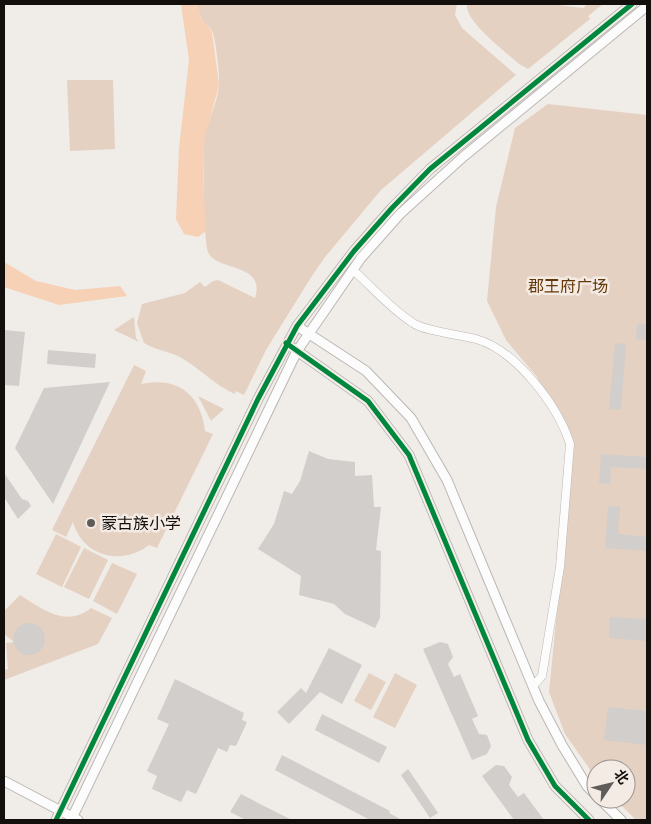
<svg xmlns="http://www.w3.org/2000/svg" width="651" height="824" viewBox="0 0 651 824" font-family="'Open Sans','Noto Sans SC',sans-serif">
<rect width="100%" height="100%" fill="#f0ece8"/>
<!-- green -->
<g fill="#e5d1c2">
<path d="M197,4H457L455,15L462,28L516,75L381,190L325,257L310,279L266,350L244,395L236,391L235,394C214,385 200,368 180,357C168,351 155,350 144,343L137,323L142,304L185,293L200,282L205,287L213,281L218,280L255,298C266,264 220,271 209,254C203,246 203,155 204,141C207,122 217,105 219,86C220,75 216,43 213,33C211,27 203,24 201,18C199,14 198,8 197,4Z"/>
<path d="M467,4H550L583,8L588,4H603L588,16L590,19L528,69L519,64C506,52 464,21 467,4Z"/>
<polygon points="67,80 113,80 115,149 70,151"/>
<polygon points="548,104 647,115 647,820 636,820 615,799 626,799 626,769 596,769 596,778 565,734 549,692 571,471 562,428 537,377 506,340 487,301 496,207 515,128"/>
<polygon points="134,317 136,338 139,342 114,330"/>
<path d="M134,365L146,371L141,384C177,376 201,394 205,431L213,434L157,548L149,545C122,566 83,557 73,522L66,537L52,530Z"/>
<polygon points="198,396 224,409 211,421"/>
<polygon points="56,534 81,547 62,587 36,574"/>
<polygon points="84,548 108,560 89,599 64,587"/>
<polygon points="112,563 137,574 117,614 93,601"/>
<path d="M20,595C42,609 66,628 91,608L112,618L98,644L4,680V670L8,669L6,643L14,642L4,634V611Z"/>
<polygon points="369,673 386,682 371,710 354,701"/>
<polygon points="395,673 417,685 395,728 373,717"/>
</g>
<!-- water -->
<g fill="#f6d1b5">
<polygon points="181,4 197,4 201,19 212,32 219,85 204,141 203,179 206,231 198,237 184,234 176,219 179,148 189,60"/>
<polygon points="4,262 36,281 75,290 120,286 127,296 59,305 4,287"/>
</g>
<!-- building -->
<g fill="#d1cecb">
<polygon points="637,324 647,324 647,340 636,339"/>
<polygon points="4,330 25,332 19,386 4,385"/>
<polygon points="615,343 626,344 621,410 609,409"/>
<polygon points="48,350 96,354 95,368 47,364"/>
<polygon points="110,382 53,504 15,448 44,388"/>
<polygon points="309,451 328,459 355,462 355,476 372,475 374,507 381,507 376,550 381,551 380,618 375,628 345,614 334,604 299,595 301,576 258,549 274,524 284,491 292,494 300,481"/>
<polygon points="601,454 647,457 647,469 611,467 610,484 599,483"/>
<polygon points="4,473 22,499 28,501 31,506 18,519 4,497"/>
<polygon points="608,506 620,507 618,534 647,537 647,551 605,548"/>
<polygon points="610,617 647,619 647,641 609,638"/>
<circle cx="29" cy="639" r="16"/>
<polygon points="440,642 448,644 453,657 448,664 454,677 460,674 478,716 472,719 479,734 487,735 491,746 487,754 472,760 423,649"/>
<polygon points="329,648 362,665 342,704 320,692 289,724 277,712 301,688 306,693"/>
<polygon points="175,679 244,713 242,720 247,722 236,746 230,745 227,752 218,748 196,794 187,790 181,802 152,789 157,776 147,771 169,724 157,719"/>
<polygon points="608,707 647,711 647,745 604,740"/>
<polygon points="322,714 387,747 379,763 315,730"/>
<polygon points="282,755 390,811 389,813 402,820 370,820 275,770"/>
<polygon points="496,765 504,766 512,777 509,785 518,797 524,793 544,820 514,820 482,776"/>
<polygon points="408,769 438,813 430,818 401,775"/>
<polygon points="241,794 262,805 292,820 246,820 230,812"/>
</g>
<g fill="none" stroke-linecap="round" stroke-linejoin="round">
<!-- minor casing -->
<g stroke="#bbb7b4" stroke-width="9">
<path id="minor" d="M353,270C371,286 392,310 413,323C424,331 461,335 476,339C516,350 558,406 570,444L560,567L542,676L533,686"/>
</g>
<!-- tertiary casing -->
<g stroke="#bbb7b4" stroke-width="11">
<g id="tertiary">
<polyline points="297,326 366,371 411,418 447,480 539,701 562,745 587,786 596,795"/>
<polyline points="293,348 368,401 409,455 528,740 555,786 589,820"/>
<polyline points="4,781 78,820"/>
<polyline points="600,799 621,820"/>
<polyline points="56,820 258,399 297,326 354,251 392,208 430,169 632,4"/>
<polyline points="71,820 297,351 361,258 400,214 463,157 647,6"/>
</g>
</g>
<!-- minor -->
<use href="#minor" stroke="#fdfcfc" stroke-width="8"/>
<!-- tertiary -->
<use href="#tertiary" stroke="#fdfcfc" stroke-width="9"/>
<!-- cycleway casing -->
<g stroke="#f4ebe5" stroke-width="8">
<g id="cycleway">
<polyline points="286,343 368,401 409,455 528,740 555,786 589,820"/>
<polyline points="56,820 258,399 297,326 354,251 392,208 430,169 632,4"/>
</g>
</g>
<!-- cycleway -->
<use href="#cycleway" stroke="#00873e" stroke-width="5"/>
</g>
<!-- markers -->
<circle fill="#605c5a" stroke="#f4ebe5" stroke-width="2" cx="91" cy="523" r="5"/>
<g text-anchor="middle" dominant-baseline="central" stroke-width="5" stroke-linejoin="round" paint-order="stroke">
<!-- park labels -->
<g font-size="16" fill="#653809" stroke="#f4ebe5">
<text x="568" y="286">郡王府广场</text>
</g>
<!-- poi labels -->
<g font-size="16" fill="#120f0d" stroke="#f4ebe5" text-anchor="start">
<text x="101" y="523">蒙古族小学</text>
</g>
</g>
<!-- border -->
<rect width="651" height="824" fill="none" stroke="#120f0d" stroke-width="10"/>
<!-- north arrow -->
<g transform="translate(611 784) rotate(55)"><circle r="24" fill="#f4ebe5" stroke="#9a938f"/>
<path d="M0-4L9 19L0 12L-9 19Z" fill="#605c5a"/>
<text y="-8" font-size="14" font-weight="bold" text-anchor="middle" fill="#120f0d">北</text>
</g>
</svg>
